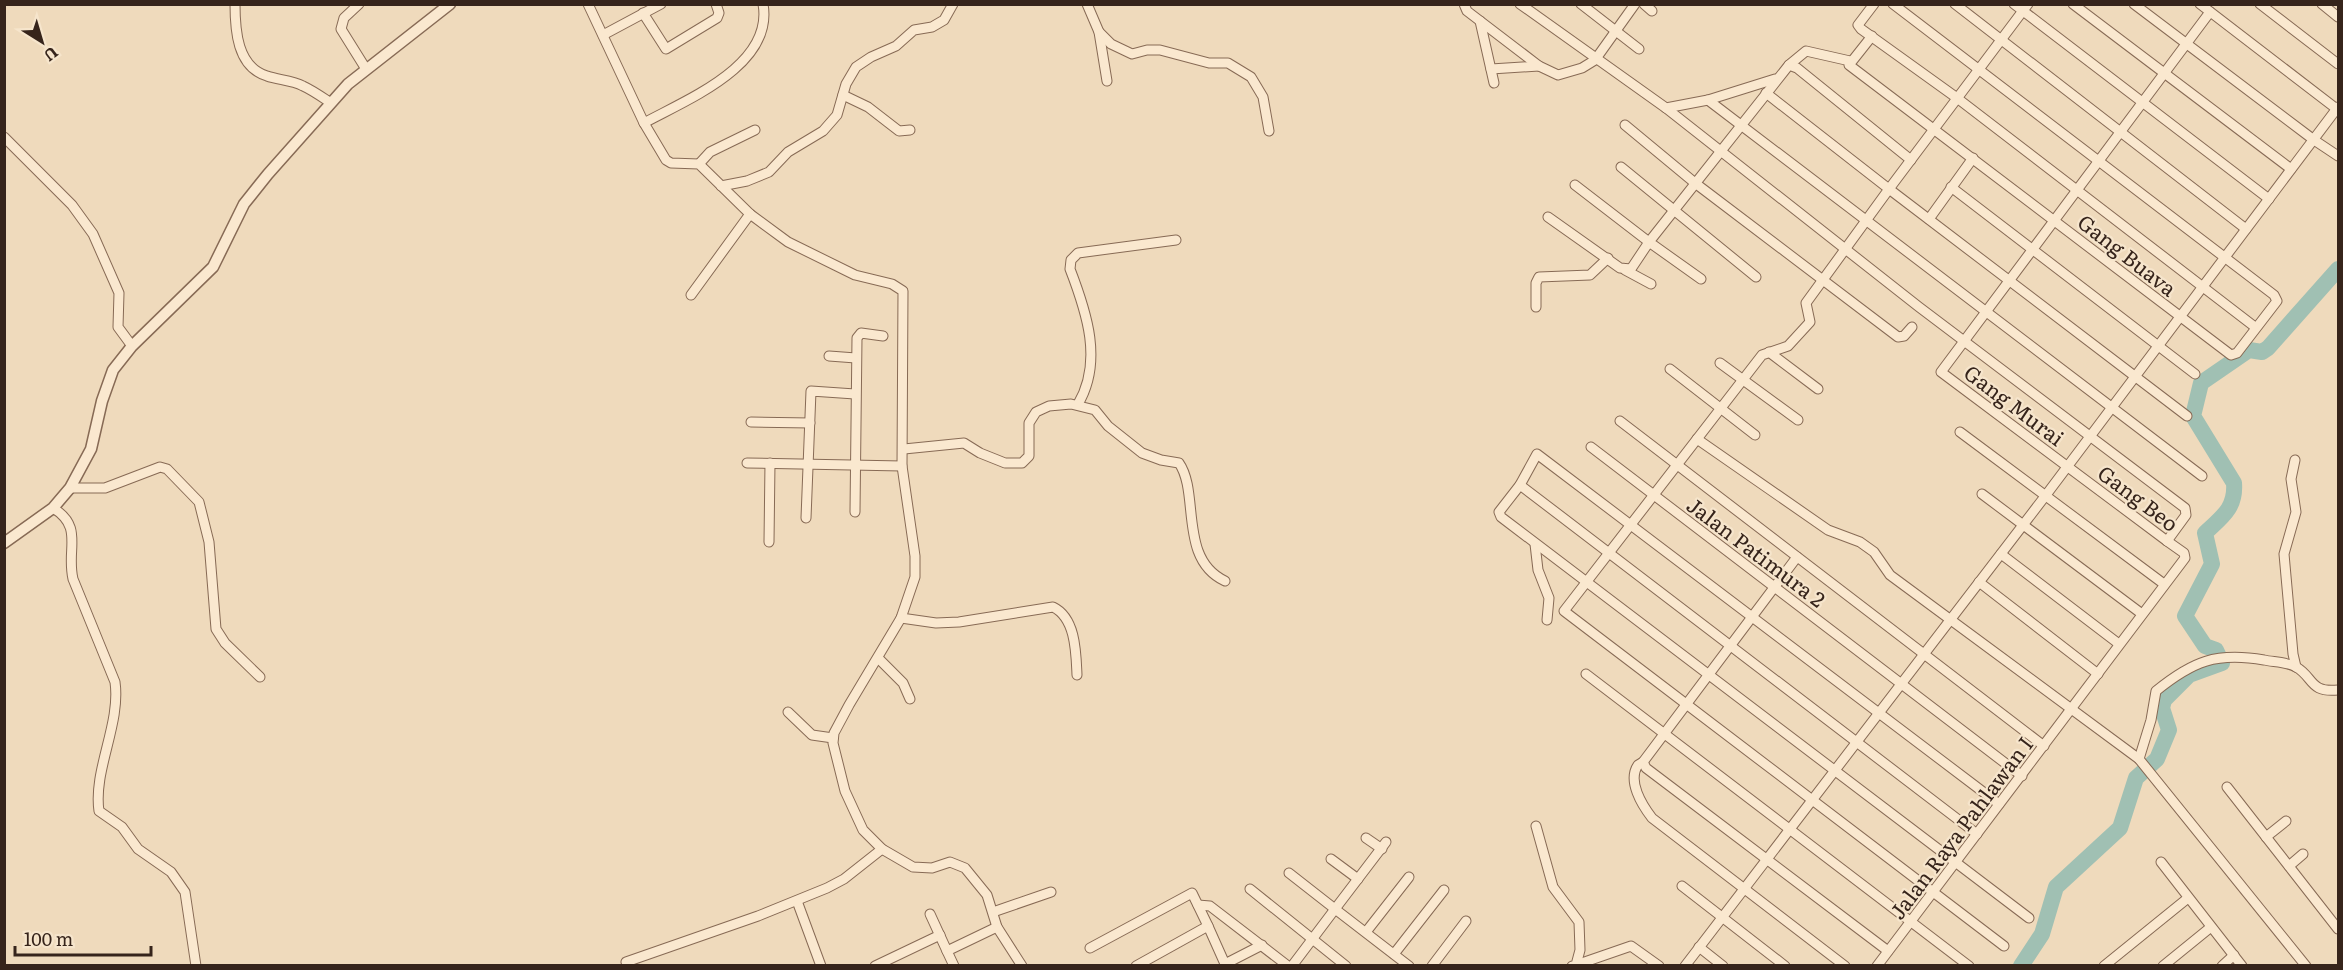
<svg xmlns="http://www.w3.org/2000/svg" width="2343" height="970" viewBox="0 0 2343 970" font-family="Literata,serif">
<rect width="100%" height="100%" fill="#efdabc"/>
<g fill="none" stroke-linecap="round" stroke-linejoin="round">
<!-- river -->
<path stroke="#a0c0b3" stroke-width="16" d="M2021,966L2042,934L2056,887L2120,828L2136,778L2157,759L2169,730L2162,708L2164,700L2189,675L2222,663L2216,650L2205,646L2185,616L2212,564L2205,533C2222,517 2236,508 2234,483L2193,416L2201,383L2249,350L2262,352L2268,348L2338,269"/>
<!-- minor casing -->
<g stroke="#876a55" stroke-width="11">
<g id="minor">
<path d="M235,4C235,30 237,67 267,76C278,80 292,80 303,86C312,90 322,97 331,103"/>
<polyline points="359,4 344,18 341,29 366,69"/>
<polyline points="588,4 644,123 666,160 671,163 699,164 750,214 788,242 855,275 892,284 903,291 902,466 915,556 915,577 901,618 849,705 834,733 833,743 845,791 863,830 882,849 913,867 932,868 950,862 965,868 987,895 997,927 1022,966"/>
<polyline points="1087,4 1099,32 1107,81"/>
<polyline points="1464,4 1467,11 1539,66 1558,75 1582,68 1595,60 1635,4"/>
<polyline points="1520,4 1666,108 1708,100 1775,79"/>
<polyline points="1581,4 1639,49"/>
<polyline points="1644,4 1652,11"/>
<polyline points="1874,4 1858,25 1861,29 1957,98 2255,327"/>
<polyline points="1955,4 2246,229"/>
<polyline points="2014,4 2269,199"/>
<polyline points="2028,4 1889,189 2187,416"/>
<polyline points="2073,4 2291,169"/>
<polyline points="2134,4 2314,140 2338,156"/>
<polyline points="2200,4 2338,110"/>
<polyline points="2260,4 2338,64"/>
<polyline points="2322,4 2338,17"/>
<polyline points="643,13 666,49 717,18 719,13 716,4"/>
<polyline points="1480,21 1494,83"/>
<polyline points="1099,32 1111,44 1132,54 1147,50 1160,50 1209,63 1228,63 1251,77 1263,97 1269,131"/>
<polyline points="603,35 661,4"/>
<polyline points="1872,36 1849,65 2231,355 2237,353 2277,301 2274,295 1893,4"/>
<polyline points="1789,65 1806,51 1850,61"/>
<polyline points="1491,69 1539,66"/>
<polyline points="1766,93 1889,189 1806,303 1810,322 1788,346 1762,355 1564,611 2004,946"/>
<polyline points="843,95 868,107 899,131 910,130"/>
<polyline points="1708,100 2202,476"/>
<polyline points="1666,108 1919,307 2185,508 2186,515 2167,541"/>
<path d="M644,123C688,99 774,65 763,4"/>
<polyline points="1625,125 1695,183 1898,337 1904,336 1912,327"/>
<polyline points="4,137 72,205 93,234 119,293 118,327 132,346"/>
<polyline points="699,164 710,152 755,130"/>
<polyline points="1621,167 1756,277"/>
<polyline points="721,186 747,181 769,172 788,152 823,131 837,115 846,84 856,67 871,57 896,46 914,30 932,27 944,20 953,4"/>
<polyline points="1951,187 2195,374"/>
<polyline points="1548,217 1620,268 1631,269 1649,242 1575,185"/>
<polyline points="1929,219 1973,158"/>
<polyline points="1625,270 1651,284"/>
<polyline points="1701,279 1649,242 1789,65 1797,68 1911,160"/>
<polyline points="691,295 750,214"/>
<polyline points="1536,307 1536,283 1539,277 1590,275 1608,258"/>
<polyline points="1769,352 1818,389"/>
<polyline points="829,356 856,358"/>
<polyline points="1720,363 1798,420"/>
<polyline points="1670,369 1755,435"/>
<path d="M1078,404C1103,362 1087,313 1070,269L1071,260L1078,253L1176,240"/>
<polyline points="1620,421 2044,746"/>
<polyline points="751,422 810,423"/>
<polyline points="1960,432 2164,584"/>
<polyline points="1697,439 1828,530 1860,542 1874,552 1890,575 2139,759 2306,966"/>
<polyline points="1591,447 2022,776"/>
<path d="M904,449L964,443L980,453L1005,463H1022L1029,456V423L1036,412L1049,406L1071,404L1095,410L1108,426L1142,453L1161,460L1179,463C1200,493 1178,559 1225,581"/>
<polyline points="2295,460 2291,479 2296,512 2284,554 2293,654 2296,667"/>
<polyline points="747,463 902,466"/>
<polyline points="1520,485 1977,834"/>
<polyline points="70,488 105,488 160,467 167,469 199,502 209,542 216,629 225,643 260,677"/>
<polyline points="1982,494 2142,614"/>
<path d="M53,508C84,527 66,549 73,579L115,682C121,724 93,770 99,811L122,827L138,849L171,872L185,892L196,966"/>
<polyline points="855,512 857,338 861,333 883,336"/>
<polyline points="806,518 811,391 855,394"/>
<polyline points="769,542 770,463"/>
<polyline points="1535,544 1538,570 1549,598 1547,620"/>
<polyline points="2001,554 2119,644"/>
<path d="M1797,557L1643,762L1638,765C1627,781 1642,805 1652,818L1845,966"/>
<polyline points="1979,582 2098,674"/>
<path d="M901,618L936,623L959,622L1053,607C1076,618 1076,653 1077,675"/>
<polyline points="878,658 903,683 910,699"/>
<polyline points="1586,674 1969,966"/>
<polyline points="788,712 812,735 833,738"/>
<path d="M2139,759L2151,720L2156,691C2193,661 2216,652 2264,660C2273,662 2288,662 2296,667C2314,677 2309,693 2338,690"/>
<polyline points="1643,762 1646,768 1888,951"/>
<polyline points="2227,787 2338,929"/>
<polyline points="1999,804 1537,454 1520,485 1499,512 1501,517 2029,918"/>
<polyline points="1536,826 1553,887 1579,922 1580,950 1576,965 1572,966"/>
<polyline points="2266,837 2286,821"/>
<polyline points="1366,838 1382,849"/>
<polyline points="1331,859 1358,879"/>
<polyline points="2161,862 2242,966"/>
<polyline points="2289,866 2303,854"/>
<polyline points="1289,873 1335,909 1386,842"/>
<polyline points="1682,886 1785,966"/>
<polyline points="1250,889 1346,966"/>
<polyline points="797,901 821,966"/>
<polyline points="1198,905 1210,906 1288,966"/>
<polyline points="993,912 1051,892"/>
<polyline points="930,914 947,951"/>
<polyline points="1208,926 1225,964 1262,945"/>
<polyline points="1366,932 1409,877"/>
<polyline points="1699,947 1723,966"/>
<polyline points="1090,948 1192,893 1208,926 1136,966"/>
<polyline points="1394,954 1444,890"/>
<polyline points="626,962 758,916 827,888 844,879 882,849"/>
<polyline points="1576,965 1631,946 1659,966"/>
<polyline points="875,966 940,935"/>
<polyline points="954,966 947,951 997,927"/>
<polyline points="1292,966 1335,909 1409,966"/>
<polyline points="1432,966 1466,921"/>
<polyline points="1685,966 2046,495 2338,107"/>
<polyline points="1877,966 2185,558 2184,553 2167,541 1941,372 2210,12"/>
<polyline points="2104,966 2188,898"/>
<polyline points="2163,966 2211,927"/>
<polyline points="2222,966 2234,955"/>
</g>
</g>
<!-- tertiary casing -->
<g stroke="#876a55" stroke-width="13">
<polyline id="tertiary" points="4,543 53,508 70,488 91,449 102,401 113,370 132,346 213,267 244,204 268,174 348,84 450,4"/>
</g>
<!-- minor -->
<use href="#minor" stroke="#fae8cf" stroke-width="9"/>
<!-- tertiary -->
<use href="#tertiary" stroke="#fae8cf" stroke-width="10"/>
</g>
<g text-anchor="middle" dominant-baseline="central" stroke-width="4.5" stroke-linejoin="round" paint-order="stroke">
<!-- street labels -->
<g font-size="21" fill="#36241b" stroke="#f6e5cc">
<text transform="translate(2128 254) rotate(38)">Gang Buava</text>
<text transform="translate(2015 404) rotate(37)">Gang Murai</text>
<text transform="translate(2139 497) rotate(37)">Gang Beo</text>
<text transform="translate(1757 551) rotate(37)">Jalan Patimura 2</text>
<text transform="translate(1960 827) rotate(-53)">Jalan Raya Pahlawan I</text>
</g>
</g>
<!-- border -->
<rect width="2343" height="970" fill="none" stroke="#36241b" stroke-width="12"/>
<!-- north arrow -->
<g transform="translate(42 42) rotate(143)" stroke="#f6e5cc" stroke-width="4.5" paint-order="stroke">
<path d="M0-4.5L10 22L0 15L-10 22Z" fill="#36241b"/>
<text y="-9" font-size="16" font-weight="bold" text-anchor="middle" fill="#36241b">U</text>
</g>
<!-- scale -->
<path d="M15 946v9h136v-9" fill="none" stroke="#36241b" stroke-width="3"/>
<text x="24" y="946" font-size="18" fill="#36241b" stroke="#f6e5cc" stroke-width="4.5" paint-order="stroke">100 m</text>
</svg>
